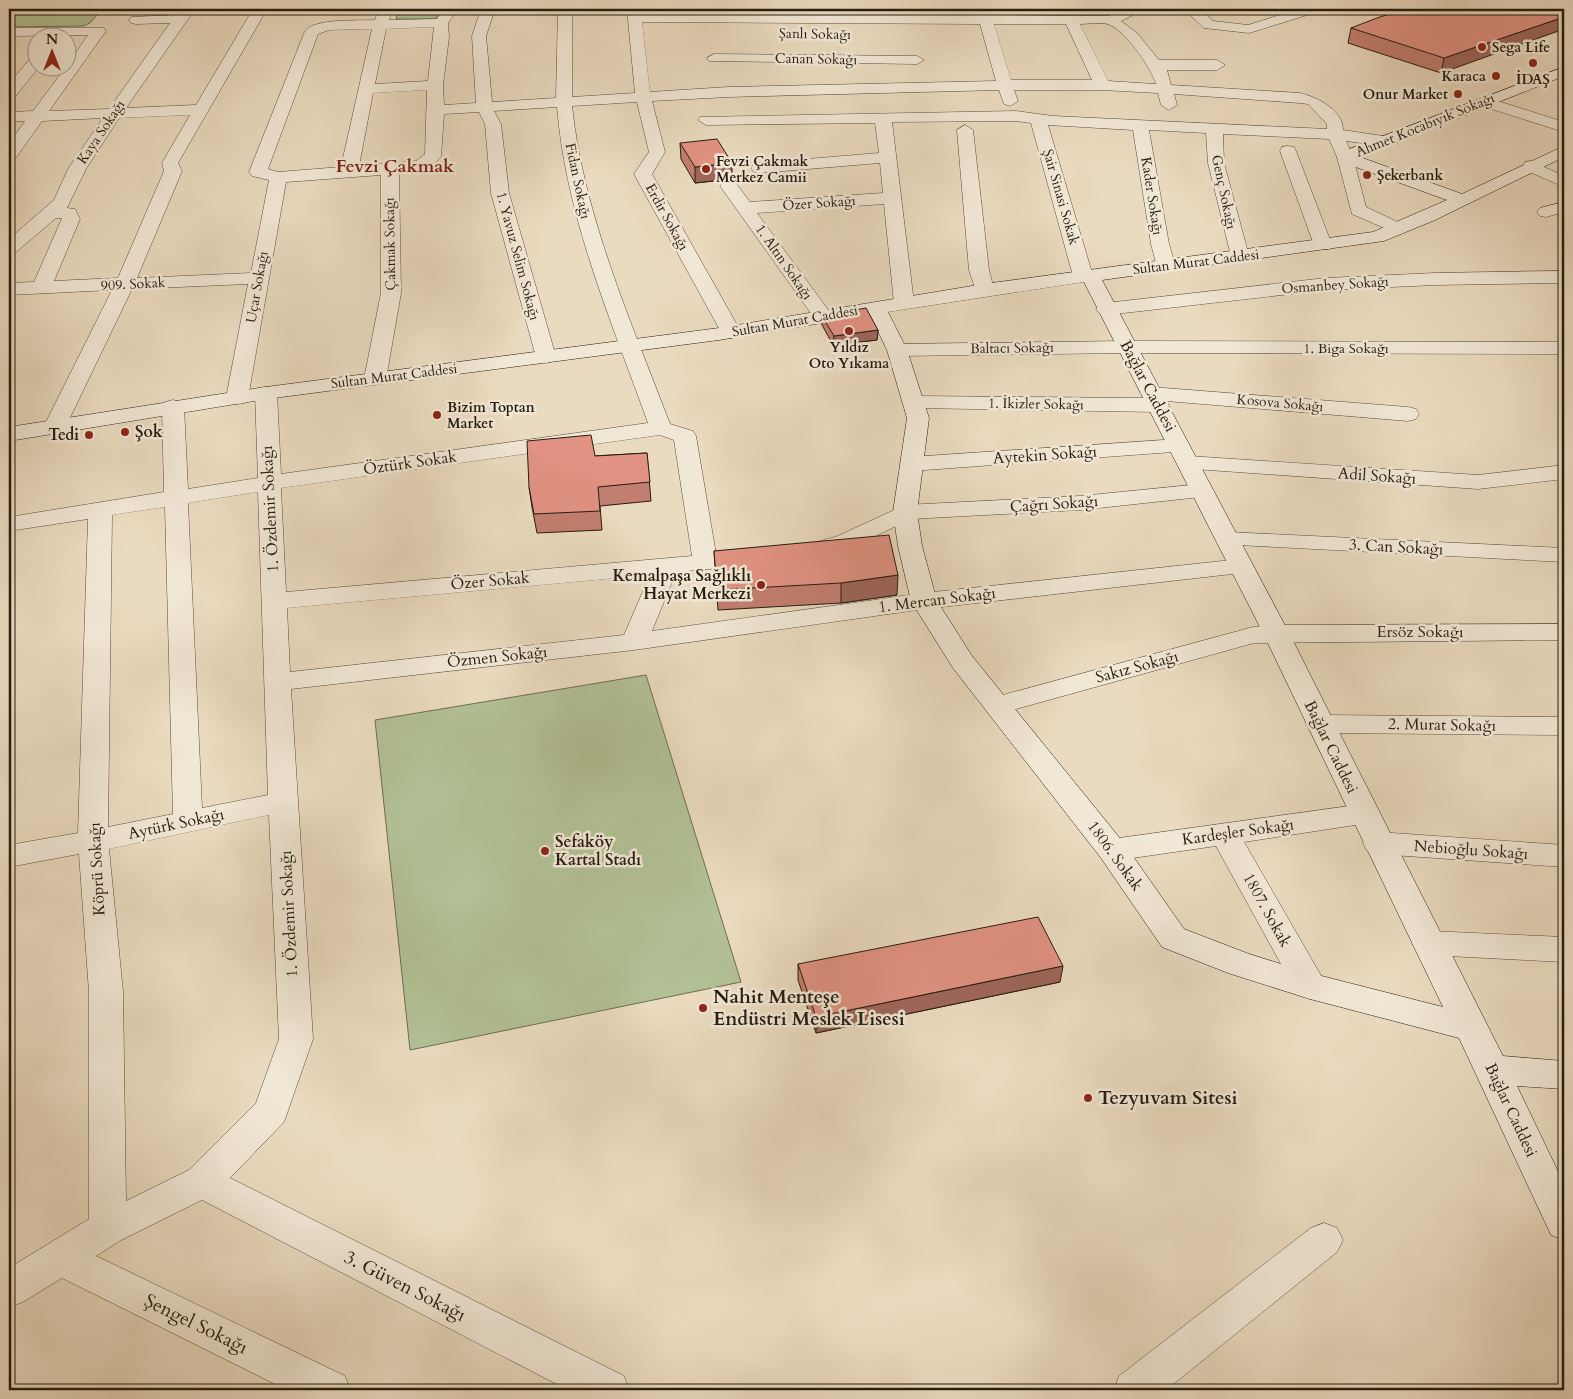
<svg xmlns="http://www.w3.org/2000/svg" width="1573" height="1399" viewBox="0 0 1573 1399" font-family="Cardo,serif">
<rect width="100%" height="100%" fill="#eadabf"/>
<filter id="stains"><feTurbulence type="fractalNoise" baseFrequency=".004" numOctaves="4"/><feColorMatrix values="0 0 0 0 .2 0 0 0 0 .09 0 0 0 0 .02 0 0 0 .5 -.17"/></filter>
<radialGradient id="worn" r=".72"><stop offset=".6" stop-color="#630" stop-opacity="0"/><stop offset="1" stop-color="#630" stop-opacity=".3"/></radialGradient>
<!-- green -->
<g fill="#b2c095" stroke="#6c6e52">
<polygon points="9,9 102,9 91,22 84,26 9,27"/>
<polygon points="399,9 443,9 435,19 396,19"/>
<polygon points="646,675 741,982 410,1050 375,720"/>
</g>
<g fill="none" stroke-linecap="round" stroke-linejoin="round">
<!-- street casing -->
<g stroke="#564c3c" stroke-width="1">
<g id="street">
<path d="M181,9H195L126,108L196,105L253,9H267L178,163L182,171L137,278L251,273L269,180L252,176L249,172L305,31C315,18 358,21 375,20L379,9H393L389,20L437,19L444,9H458L448,23L449,37L443,85L444,105L476,103L472,36L481,9H495L486,36L492,102L556,98L558,9H572V97L635,93L627,9H641V14L978,15L977,9H991L992,15L1109,16L1120,9H1134L1133,15L1121,21L1137,33L1159,60H1217L1225,65L1217,70H1167L1171,85L1300,93C1317,97 1343,110 1343,130L1383,136L1389,137L1391,141L1389,145L1383,146L1346,141L1353,157L1366,207L1404,225L1407,229L1404,233L1398,234L1352,214L1337,157L1329,139L1223,134L1224,163L1249,256L1247,260H1233L1231,256L1208,163L1206,133L1149,130L1169,244L1175,264C1171,271 1165,271 1157,269L1155,265L1156,263L1151,244L1133,130L1048,125L1093,276L1090,280H1076L1073,276L1031,123L1016,121L892,122L914,303L911,307H897L894,303L884,204L757,213L832,315L829,319L822,321L815,319L720,186L723,182H735L750,202L883,193L880,163L760,173L754,172L751,168L754,164L760,163L879,153L875,123L706,125L698,120L700,117L1016,111L1053,116L1327,129V124L1308,104L1300,103L1174,94L1177,105L1169,110L1161,105L1158,93L1102,90H1014L1018,101L1010,106L1004,104L999,90L728,97L652,101L665,152L652,174L741,332L738,336L731,338L724,336L721,332L634,174L649,152L637,102L572,106C584,217 631,321 670,424L693,431L696,436L716,554L751,551L760,553L763,558L760,563L751,565L676,572L652,631L924,593L1241,559L1250,561L1253,566L1250,571L1241,573L924,609L634,650L291,689L313,1039L284,1122L230,1178L624,1376L629,1390H568L202,1200L121,1240L96,1256L345,1376L350,1390H287L62,1278L23,1302L9,1307V1268L89,1219V992L79,854L9,867V845L78,833L88,519L9,531V517L164,492L162,407L165,402L173,400L181,402L184,407L188,489L258,478L255,393L258,388L266,387L274,388L277,393L281,474L648,423C611,320 566,217 557,107L494,111L501,124L509,193L556,357L553,361L546,363L539,361L536,357L491,193L485,124L479,112L444,114L441,156C431,171 415,171 399,173L401,293L386,379L382,383L375,385L368,383L364,379L381,293V175L286,182L248,398L245,403L237,404L229,403L226,398L248,284L132,289L66,426L63,431L55,433L47,431L44,426L112,290L9,295V283L34,282L62,218H56L16,252L9,254V239L54,200L68,169L103,118L42,121L15,159L9,160V144L25,121L9,122V112L33,111L65,68H68V64L88,35L9,36V28H104L106,31L49,111L109,109L170,23L136,24L131,23L129,20L131,17L176,15ZM642,22L980,24L996,81L728,87L650,92ZM994,24H1066L1092,80H1011ZM1080,24C1088,24 1100,22 1108,24C1125,30 1151,67 1156,84L1108,81ZM434,27L428,81L375,84L386,29ZM372,29L341,167L278,172L268,169L318,34L329,30ZM427,90L425,154L416,161L359,166L373,93ZM190,115L162,163L164,171L118,278L54,281L80,219L75,209L67,208L86,169L119,118ZM660,435L674,440L692,556L286,592L281,488ZM258,492L268,795L202,808L188,503ZM165,507L173,814L108,827L112,515ZM650,575L624,635L290,672L287,608ZM269,815L279,1039L256,1103L189,1170L126,1201L123,992L109,849Z"/>
<polygon points="1160,9 1201,9 1213,21 1248,25 1299,9 1319,9 1317,12 1249,33 1204,28 1188,13 1167,13"/>
<polygon points="38,54 38,68 15,97 9,99 9,84 33,55"/>
<polygon points="714,54 917,56 924,60 917,64 709,61 707,58"/>
<polygon points="1485,97 1564,122 1564,132 1479,105 1477,102 1479,99"/>
<polygon points="965,125 973,130 989,270 994,290 991,294 977,294 969,270 957,130"/>
<polygon points="1288,146 1294,147 1296,151 1332,245 1330,249 1316,249 1314,245 1280,151 1282,147"/>
<polygon points="1531,161 1564,176 1564,187 1525,170 1523,166 1525,162"/>
<polygon points="1564,202 1564,212 1546,217 1540,216 1537,212 1540,208"/>
<polygon points="1564,271 1564,283 1435,285 1326,290 1106,315 1099,313 1096,309 1099,305 1106,303 1326,278 1435,273"/>
<polygon points="1127,341 1564,342 1564,354 1127,353 897,356 890,354 887,350 890,346 897,344"/>
<polygon points="1151,387 1408,407 1416,409 1419,414 1416,419 1408,421 1166,401 1169,405 1166,410 1158,412 914,408 906,407 903,402 906,397 914,396 1147,398 1140,393 1143,388"/>
<polygon points="1179,439 1187,441 1190,446 1187,451 911,471 903,469 900,464 903,459 911,457"/>
<polygon points="1188,456 1478,475 1564,465 1564,479 1478,489 1180,468 1177,463 1180,458"/>
<polygon points="1202,484 1210,486 1214,491 1210,496 1080,510 910,519 856,546 816,557 807,555 804,550 807,545 838,536 905,505 1080,496"/>
<polygon points="1227,532 1564,548 1564,562 1218,544 1215,539 1218,534"/>
<polygon points="1564,624 1564,640 1254,643 998,714 988,711 984,705 988,699 1253,627 1276,625"/>
<polygon points="1320,715 1564,717 1564,735 1320,733 1310,731 1306,724 1310,717"/>
<polygon points="1364,804 1375,808 1379,815 1375,822 1244,842 1327,986 1322,995 1310,999 1298,995 1216,846 1112,861 1101,858 1097,850 1101,842 1112,839"/>
<polygon points="1378,832 1564,845 1564,867 1378,854 1367,851 1363,843 1367,835"/>
<polygon points="1428,931 1564,937 1564,962 1428,955 1417,952 1412,943 1417,934"/>
<polygon points="1324,1223 1337,1228 1343,1240 1337,1252 1166,1390 1114,1390 1119,1376 1311,1228"/>
</g>
</g>
<!-- secondary casing -->
<g stroke="#251c10" stroke-width="1">
<path id="secondary" d="M1564,67V76L1360,157L1462,194L1564,146V157L1435,220L1384,241L1102,280L1289,633L1503,1056L1564,1061V1089L1517,1086L1564,1184V1240L1551,1235L1459,1038L1310,999L1228,973L1162,947L1101,858L953,668L911,601L898,546L893,512L907,418L887,350L870,315L719,340L266,399L9,441V427L266,387L719,328L984,284L1373,232L1447,200L1339,161L1337,157L1339,153ZM1084,282L1263,633L1443,1007L1310,973L1249,954L1184,929L1123,842L972,656L937,601L922,546L917,512L929,418L907,350L888,312Z"/>
</g>
<!-- street -->
<use href="#street" fill="#f1e7d5" fill-rule="evenodd"/>
<!-- secondary -->
<use href="#secondary" fill="#f1e7d5" fill-rule="evenodd"/>
</g>
<!-- wall -->
<g fill="#c27e70" stroke="#251c10">
<polygon points="1564,9 1441,73 1348,43 1351,28"/>
<polygon points="680,143 732,179 695,183 681,159"/>
<polygon points="822,316 878,330 877,340 833,345 822,325"/>
<polygon points="647,453 651,501 600,506 602,530 537,533 532,507 529,487 595,456"/>
<polygon points="714,551 897,595 841,603 718,610"/>
<polygon points="798,964 1060,982 816,1033 798,980"/>
</g>
<!-- shaded-wall -->
<g fill="#9e665b" stroke="#251c10">
<polygon points="1564,17 1564,29 1441,73 1444,58"/>
<polygon points="732,163 732,179 695,183 695,167"/>
<polygon points="878,330 877,340 833,345 834,336"/>
<polygon points="898,575 897,595 841,603 841,583"/>
<polygon points="1063,966 1060,982 816,1033 816,1017"/>
</g>
<!-- building -->
<g fill="#e19282" stroke="#251c10">
<polygon points="1404,9 1564,9 1564,17 1444,58 1351,28 1377,18"/>
<polygon points="717,139 732,163 695,167 680,143"/>
<polygon points="866,308 878,330 834,336 822,316"/>
<polygon points="591,435 595,456 647,453 650,482 598,487 600,511 534,514 529,487 527,441"/>
<polygon points="889,535 898,575 841,583 717,590 714,551"/>
<polygon points="1038,917 1063,966 816,1017 798,964"/>
</g>
<!-- markers -->
<g fill="#8f2418" stroke="#f1e7d5" stroke-width="2">
<circle cx="1482" cy="47" r="5"/>
<circle cx="1533" cy="63" r="5"/>
<circle cx="1496" cy="76" r="5"/>
<circle cx="1458" cy="94" r="5"/>
<circle cx="706" cy="169" r="5"/>
<circle cx="1367" cy="175" r="5"/>
<circle cx="849" cy="331" r="5"/>
<circle cx="437" cy="415" r="5"/>
<circle cx="125" cy="432" r="5"/>
<circle cx="89" cy="435" r="5"/>
<circle cx="761" cy="585" r="5"/>
<circle cx="545" cy="851" r="5"/>
<circle cx="703" cy="1008" r="5"/>
<circle cx="1088" cy="1098" r="5"/>
</g>
<g text-anchor="middle" dominant-baseline="central" stroke-width="5" stroke-linejoin="round" paint-order="stroke">
<!-- far-street labels -->
<g font-size="14" fill="#251c10" stroke="#f1e7d5">
<text transform="translate(815 34) rotate(1)">Şanlı Sokağı</text>
<text transform="translate(816 59) rotate(1)">Canan Sokağı</text>
<text transform="translate(1425 125) rotate(-22)">Ahmet Kocabıyık Sokağı</text>
<text transform="translate(101 132) rotate(-56)">Kaya Sokağı</text>
<text transform="translate(578 181) rotate(78)">Fidan Sokağı</text>
<text transform="translate(1224 192) rotate(78)">Genç Sokağı</text>
<text transform="translate(1152 196) rotate(81)">Kader Sokağı</text>
<text transform="translate(1061 197) rotate(74)">Şair Sinasi Sokak</text>
<text transform="translate(819 203) rotate(-4)">Özer Sokağı</text>
<text transform="translate(667 217) rotate(61)">Erdir Sokağı</text>
<text transform="translate(390 244) rotate(-91)">Çakmak Sokağı</text>
<text transform="translate(518 256) rotate(75)">1. Yavuz Selim Sokağı</text>
<text transform="translate(784 262) rotate(55)">1. Altın Sokağı</text>
<text transform="translate(1196 262) rotate(-7)">Sultan Murat Caddesi</text>
<text transform="translate(133 284) rotate(-3)">909. Sokak</text>
<text transform="translate(1335 285) rotate(-4)">Osmanbey Sokağı</text>
<text transform="translate(257 287) rotate(-80)">Uçar Sokağı</text>
<text transform="translate(795 321) rotate(-10)">Sultan Murat Caddesi</text>
<text transform="translate(1012 348) rotate(-1)">Baltacı Sokağı</text>
<text x="1346" y="348">1. Biga Sokağı</text>
<text transform="translate(394 376) rotate(-7)">Sultan Murat Caddesi</text>
<text transform="translate(1280 403) rotate(5)">Kosova Sokağı</text>
<text transform="translate(1036 404) rotate(1)">1. İkizler Sokağı</text>
</g>
<!-- far-poi labels -->
<g font-size="14" font-weight="bold" fill="#251c10" stroke="#f1e7d5" text-anchor="start">
<text x="1492" y="47">Sega Life</text>
<text x="1486" y="76" text-anchor="end">Karaca</text>
<text x="1533" y="79" text-anchor="middle">İDAŞ</text>
<text x="1448" y="94" text-anchor="end">Onur Market</text>
<text x="716" y="161">Fevzi Çakmak<tspan x="716" dy="16">Merkez Camii</tspan></text>
<text x="1377" y="175">Şekerbank</text>
<text x="849" y="347" text-anchor="middle">Yıldız<tspan x="849" dy="16">Oto Yıkama</tspan></text>
<text x="447" y="407">Bizim Toptan<tspan x="447" dy="16">Market</tspan></text>
</g>
<!-- street labels -->
<g font-size="16" fill="#251c10" stroke="#f1e7d5">
<text transform="translate(1148 386) rotate(62)">Bağlar Caddesi</text>
<text transform="translate(1045 455) rotate(-4)">Aytekin Sokağı</text>
<text transform="translate(410 463) rotate(-8)">Öztürk Sokak</text>
<text transform="translate(1377 476) rotate(4)">Adil Sokağı</text>
<text transform="translate(1054 504) rotate(-4)">Çağrı Sokağı</text>
<text transform="translate(270 509) rotate(-93)">1. Özdemir Sokağı</text>
<text transform="translate(1396 547) rotate(3)">3. Can Sokağı</text>
<text transform="translate(490 581) rotate(-5)">Özer Sokak</text>
<text transform="translate(937 600) rotate(-7)">1. Mercan Sokağı</text>
<text x="1420" y="632">Ersöz Sokağı</text>
<text transform="translate(497 657) rotate(-6)">Özmen Sokağı</text>
<text transform="translate(1137 667) rotate(-15)">Sakız Sokağı</text>
<text transform="translate(1442 725) rotate(1)">2. Murat Sokağı</text>
<text transform="translate(1331 747) rotate(64)">Bağlar Caddesi</text>
<text transform="translate(176 824) rotate(-12)">Aytürk Sokağı</text>
<text transform="translate(1238 832) rotate(-8)">Kardeşler Sokağı</text>
<text transform="translate(1471 850) rotate(4)">Nebioğlu Sokağı</text>
<text transform="translate(1115 856) rotate(54)">1806. Sokak</text>
<text transform="translate(97 869) rotate(-93)">Köprü Sokağı</text>
<text transform="translate(1267 910) rotate(61)">1807. Sokak</text>
<text transform="translate(289 914) rotate(-93)">1. Özdemir Sokağı</text>
<text transform="translate(1511 1110) rotate(65)">Bağlar Caddesi</text>
</g>
<!-- poi labels -->
<g font-size="16" font-weight="bold" fill="#251c10" stroke="#f1e7d5" text-anchor="start">
<text x="135" y="432">Şok</text>
<text x="79" y="435" text-anchor="end">Tedi</text>
<text x="751" y="576" text-anchor="end">Kemalpaşa Sağlıklı<tspan x="751" dy="18">Hayat Merkezi</tspan></text>
<text x="555" y="842">Sefaköy<tspan x="555" dy="18">Kartal Stadı</tspan></text>
</g>
<!-- far-district labels -->
<g font-size="18" font-weight="bold" fill="#7a1f14" stroke="#f1e7d5">
<text x="395" y="166">Fevzi Çakmak</text>
</g>
<!-- near-poi labels -->
<g font-size="19" font-weight="bold" fill="#251c10" stroke="#f1e7d5" text-anchor="start">
<text x="713" y="997">Nahit Menteşe<tspan x="713" dy="22">Endüstri Meslek Lisesi</tspan></text>
<text x="1098" y="1098">Tezyuvam Sitesi</text>
</g>
<!-- near-street labels -->
<g font-size="19" fill="#251c10" stroke="#f1e7d5">
<text transform="translate(405 1286) rotate(27)">3. Güven Sokağı</text>
<text transform="translate(196 1324) rotate(26)">Şengel Sokağı</text>
</g>
</g>
<!-- margin -->
<rect width="1573" height="1399" fill="none" stroke="#eadabf" stroke-width="30"/>
<rect x="10" y="10" width="1553" height="1379" fill="none" stroke="#251c10" stroke-width="2.5"/>
<rect x="15" y="15" width="1543" height="1369" fill="none" stroke="#251c10"/>
<!-- north arrow -->
<g transform="translate(52 52)"><circle r="24" fill="#f1e7d5" stroke="#9f9686"/>
<path d="M0-4L9 19L0 12L-9 19Z" fill="#8f2418"/>
<text y="-8" font-size="14" font-weight="bold" text-anchor="middle" fill="#251c10">N</text>
</g>
<rect width="100%" height="100%" filter="url(#stains)"/>
<rect width="100%" height="100%" fill="url(#worn)"/>
</svg>
